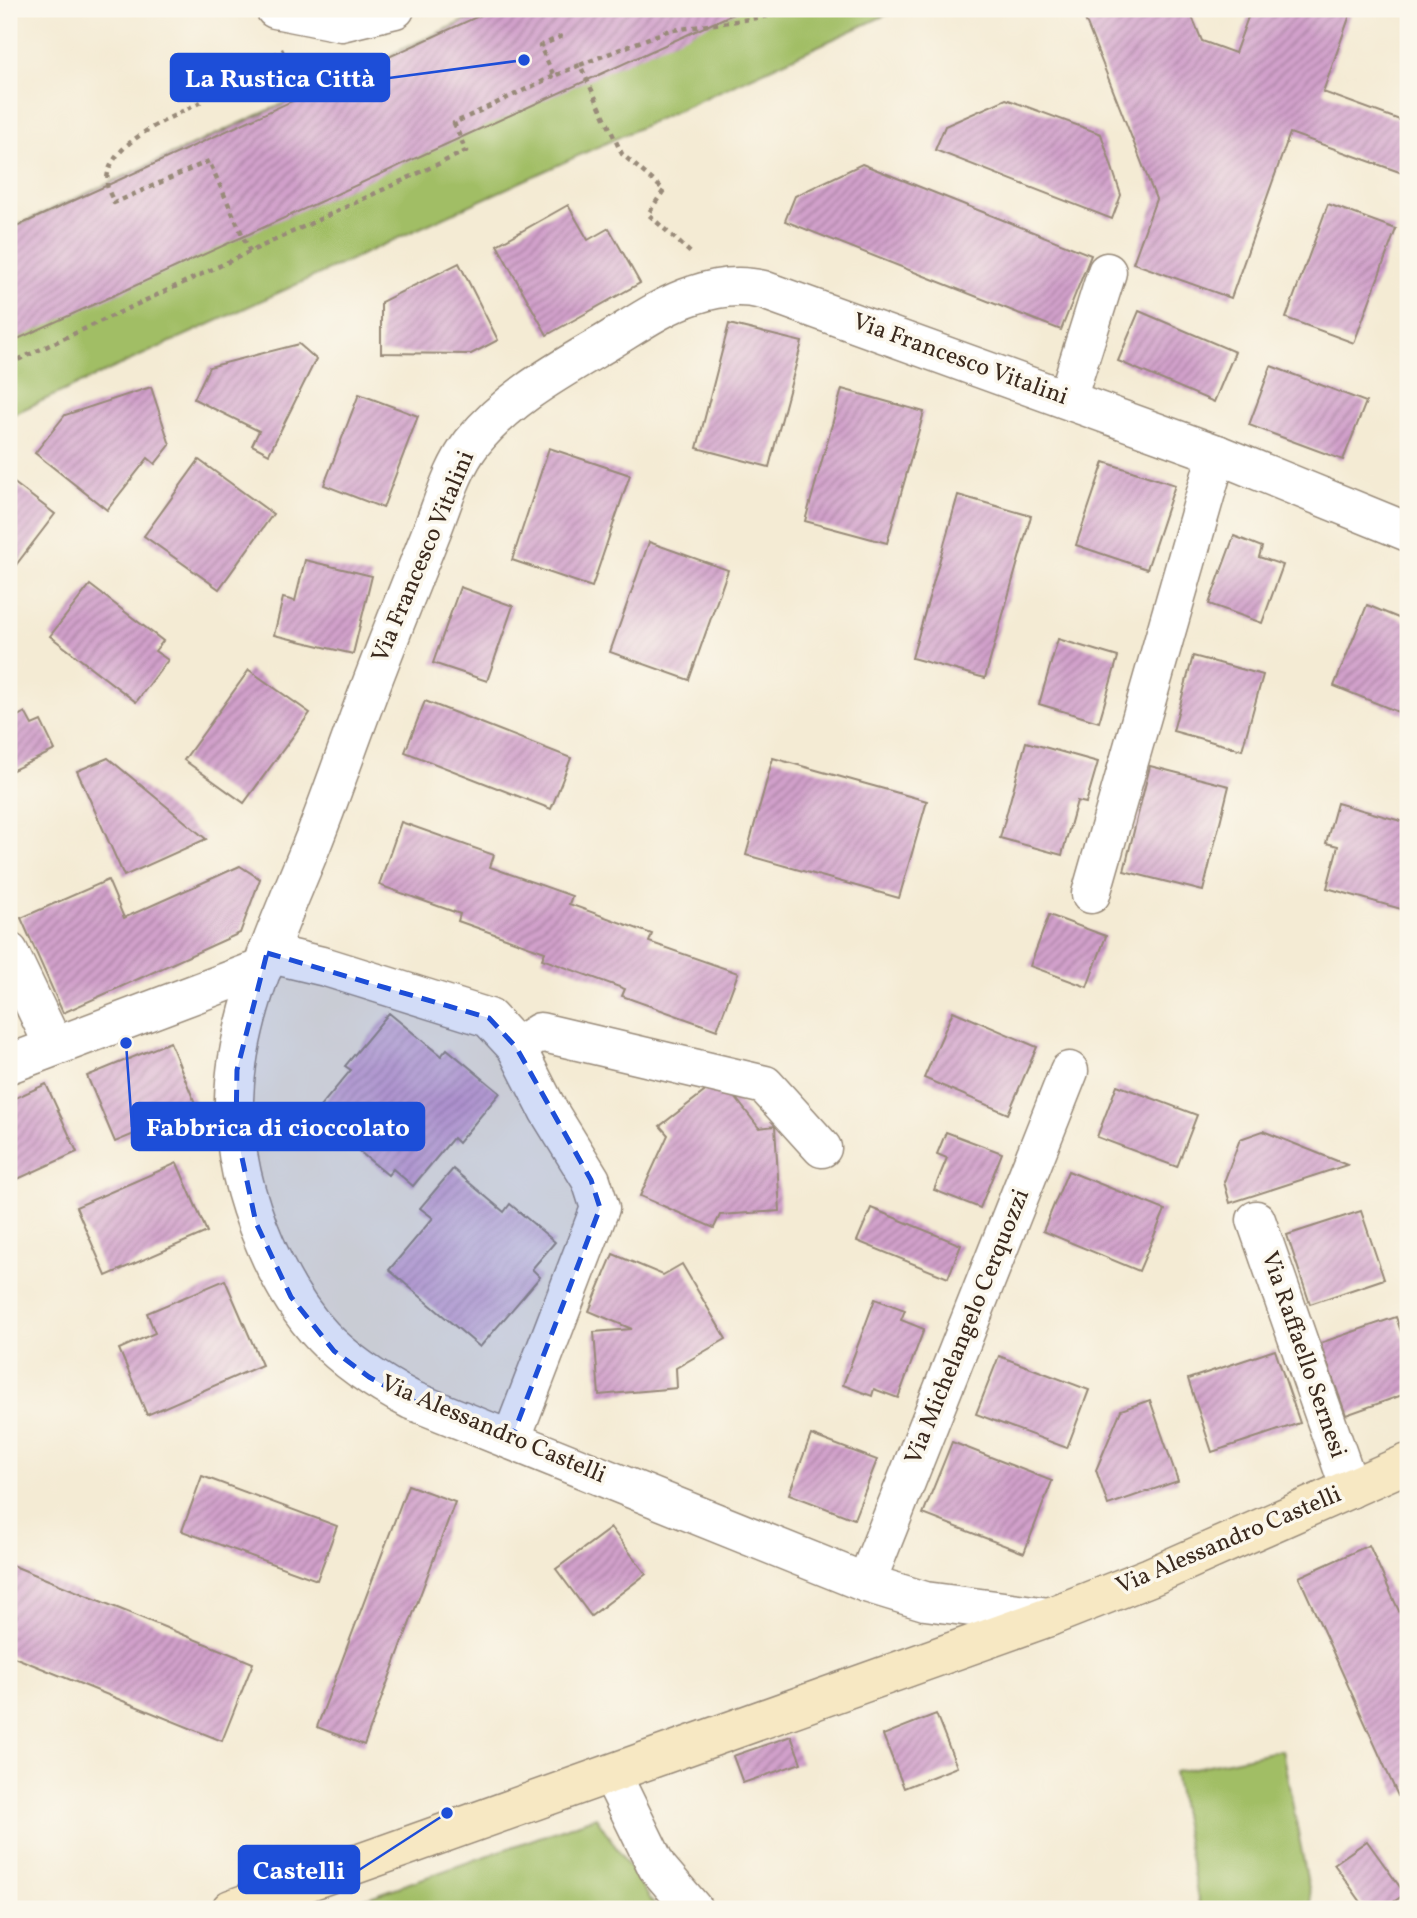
<svg xmlns="http://www.w3.org/2000/svg" width="1417" height="1918" viewBox="0 0 1417 1918" font-family="Vollkorn,serif">
<defs>
<pattern id="building-hatch" width="6" height="6" patternUnits="userSpaceOnUse" patternTransform="scale(1.75)"><rect width="6" height="6" fill="#d1a0cb"/><path d="M-1 1l2-2M0 6l6-6M5 7l2-2" fill="none" stroke="#ab83a4"/></pattern>
</defs>
<rect width="100%" height="100%" fill="#fbf7ec"/>
<filter id="ink" filterUnits="userSpaceOnUse"><feTurbulence type="fractalNoise" baseFrequency=".0143" numOctaves="2"/><feDisplacementMap in="SourceGraphic" scale="14" xChannelSelector="R" yChannelSelector="G"/><feConvolveMatrix kernelMatrix="1 2 1 2 8 2 1 2 1" color-interpolation-filters="sRGB"/></filter>
<filter id="wash" filterUnits="userSpaceOnUse"><feTurbulence type="fractalNoise" baseFrequency=".00686" numOctaves="4" result="noise"/><feDisplacementMap in="SourceGraphic" scale="28" xChannelSelector="R" yChannelSelector="G"/><feGaussianBlur stdDeviation="1.57" result="paint"/><feColorMatrix in="noise" values="0 0 0 0 0 0 0 0 0 0 0 0 0 0 0 0 0 1.4 0 .05"/><feComposite in="paint" operator="in"/></filter>
<g filter="url(#wash)">
<rect width="100%" height="100%" fill="#f4ebd4"/>
<!-- green -->
<g fill="#a1be65" stroke="#6e7442" stroke-width="2">
<polygon points="490,9 899,9 9,416 9,229"/>
<polygon points="1282,1750 1313,1909 1200,1909 1174,1772"/>
<polygon points="596,1817 657,1909 336,1909"/>
</g>
<g id="blocks">
<!-- building -->
<g fill="url(#building-hatch)">
<polygon points="494,9 744,9 9,343 9,230"/>
<polygon points="1081,9 1189,9 1202,41 1235,53 1251,9 1352,9 1323,92 1408,123 1408,175 1290,133 1231,298 1133,263 1156,199"/>
<polygon points="1006,99 1101,134 1121,195 1112,219 935,150 945,126"/>
<polygon points="862,164 1091,255 1061,330 785,221 795,196"/>
<polygon points="1328,204 1396,229 1354,343 1286,318"/>
<polygon points="568,205 588,240 609,228 640,283 547,335 497,245"/>
<polygon points="459,263 498,340 471,354 381,353 381,302"/>
<polygon points="1139,311 1235,352 1214,402 1118,361"/>
<polygon points="729,324 802,342 769,467 697,448"/>
<polygon points="299,344 316,359 269,454 252,445 259,431 194,399 209,367"/>
<polygon points="1271,366 1366,402 1343,460 1249,425"/>
<polygon points="151,387 170,445 155,464 148,458 107,510 35,453 65,415"/>
<polygon points="842,389 924,412 887,543 805,521"/>
<polygon points="359,394 418,416 383,508 324,485"/>
<polygon points="549,448 630,475 592,587 512,560"/>
<polygon points="199,460 273,514 219,589 144,536"/>
<polygon points="1104,462 1175,485 1147,569 1076,545"/>
<polygon points="9,479 55,514 9,574"/>
<polygon points="958,495 1031,516 985,678 912,658"/>
<polygon points="1234,536 1262,547 1259,557 1283,565 1262,623 1209,604"/>
<polygon points="649,542 728,570 689,680 610,652"/>
<polygon points="305,560 372,576 353,654 274,635 283,598 295,601"/>
<polygon points="90,585 163,641 155,651 168,660 136,702 50,636"/>
<polygon points="460,587 513,606 487,681 433,663"/>
<polygon points="1367,605 1408,622 1408,716 1334,686"/>
<polygon points="1058,639 1118,657 1099,722 1039,704"/>
<polygon points="1193,656 1263,675 1242,750 1173,731"/>
<polygon points="249,670 310,713 244,803 184,760"/>
<polygon points="425,701 571,758 551,809 405,752"/>
<polygon points="9,702 16,717 25,712 32,725 41,721 55,750 9,772"/>
<polygon points="1026,742 1098,762 1086,803 1077,801 1062,855 1000,838"/>
<polygon points="108,758 206,839 124,876 77,771"/>
<polygon points="773,758 927,801 899,898 746,855"/>
<polygon points="1150,766 1229,786 1203,891 1124,871"/>
<polygon points="1337,803 1408,823 1408,911 1327,888 1338,846 1326,843"/>
<polygon points="401,822 494,855 490,867 572,896 569,904 652,934 649,942 738,973 717,1030 622,996 625,989 542,959 545,952 458,921 460,914 379,885"/>
<polygon points="240,866 260,879 240,933 63,1013 21,918 108,880 124,918"/>
<polygon points="1049,915 1106,936 1087,987 1030,966"/>
<polygon points="953,1011 1037,1047 1008,1114 924,1078"/>
<polygon points="389,1013 441,1056 447,1049 500,1093 458,1143 453,1138 413,1186 393,1169 388,1175 314,1114 351,1070 345,1066"/>
<polygon points="170,1042 197,1108 115,1142 87,1076"/>
<polygon points="721,1079 759,1128 775,1126 780,1211 720,1215 714,1228 640,1196 668,1135 660,1126"/>
<polygon points="46,1084 77,1152 9,1183 9,1101"/>
<polygon points="1117,1085 1197,1115 1177,1167 1097,1137"/>
<polygon points="1263,1131 1347,1165 1230,1203 1224,1182 1240,1139"/>
<polygon points="946,1132 1002,1153 980,1208 934,1190 947,1158 937,1154"/>
<polygon points="177,1163 207,1232 106,1276 76,1207"/>
<polygon points="453,1169 504,1212 510,1204 555,1242 532,1269 540,1277 480,1347 389,1270 433,1218 420,1208"/>
<polygon points="1068,1171 1165,1210 1139,1271 1043,1231"/>
<polygon points="871,1208 961,1245 948,1278 857,1241"/>
<polygon points="1361,1211 1384,1279 1310,1304 1287,1235"/>
<polygon points="613,1254 663,1275 682,1264 726,1339 676,1368 677,1388 599,1395 594,1332 632,1329 589,1311"/>
<polygon points="225,1280 262,1365 147,1415 119,1349 155,1333 147,1313"/>
<polygon points="875,1299 905,1310 901,1320 924,1329 898,1398 874,1389 872,1396 843,1385"/>
<polygon points="1396,1317 1408,1352 1408,1393 1346,1415 1320,1343"/>
<polygon points="1275,1350 1300,1423 1212,1452 1188,1379"/>
<polygon points="999,1356 1089,1390 1067,1448 976,1414"/>
<polygon points="1150,1400 1178,1481 1108,1505 1096,1470 1121,1410"/>
<polygon points="811,1435 877,1460 854,1519 789,1494"/>
<polygon points="952,1442 1052,1481 1024,1553 923,1514"/>
<polygon points="202,1476 337,1526 317,1580 182,1531"/>
<polygon points="408,1485 455,1502 364,1745 317,1727"/>
<polygon points="611,1528 646,1574 591,1616 556,1569"/>
<polygon points="1369,1545 1408,1631 1408,1791 1398,1796 1299,1577"/>
<polygon points="9,1564 253,1663 222,1741 9,1655"/>
<polygon points="936,1714 957,1767 904,1788 883,1735"/>
<polygon points="791,1736 801,1763 743,1783 733,1756"/>
<polygon points="1367,1841 1405,1894 1383,1909 1366,1909 1334,1864"/>
</g>
</g>
</g>
<g filter="url(#ink)">
<use href="#blocks" fill-opacity="0" stroke="#988a79" stroke-width="2"/>
<g fill="none" stroke-linecap="round" stroke-linejoin="round">
<!-- street casing -->
<g stroke="#988a79" stroke-width="41">
<g id="street">
<polyline points="275,9 341,22 395,9"/>
<polyline points="1067,399 1107,272"/>
<polyline points="1091,894 1217,454"/>
<polyline points="9,952 53,1044"/>
<polyline points="267,953 326,967 489,1018 516,1047 548,1110 591,1180 600,1208 511,1440"/>
<polyline points="516,1047 540,1032 765,1085 822,1148"/>
<polyline points="9,1064 263,968"/>
<polyline points="1256,1220 1350,1489"/>
<polyline points="866,1583 1069,1071"/>
<path d="M1049,1617L925,1601L866,1583L411,1400C337,1361 298,1322 265,1244C246,1200 233,1149 234,1100C236,1013 280,923 312,844C327,807 340,769 354,731C378,664 405,599 431,533C443,503 452,469 472,443C508,398 558,371 607,342C635,325 663,305 694,295C717,287 739,284 763,290L1217,454L1408,532"/>
<polyline points="612,1775 657,1867 693,1909"/>
</g>
</g>
<!-- secondary casing -->
<g stroke="#988a79" stroke-width="41">
<polyline id="secondary" points="231,1909 1049,1617 1150,1577 1408,1463"/>
</g>
<!-- path -->
<g stroke="#988a79" stroke-width="4.5" stroke-dasharray="5 5" stroke-linecap="butt">
<polyline points="562,36 540,46 554,76 580,65 622,154 664,190 648,214 693,255"/>
<polyline points="580,65 667,31 770,16 787,9"/>
<path d="M250,252L209,161L114,203C112,197 107,190 107,183C105,143 175,116 203,101L199,91L284,50"/>
<polyline points="9,364 466,151 454,123 554,76"/>
</g>
<!-- street -->
<use href="#street" stroke="#fff" stroke-width="38"/>
<!-- secondary -->
<use href="#secondary" stroke="#f7e8c3" stroke-width="38"/>
</g>
</g>
<!-- marked area -->
<path fill="#1d4ed8" fill-opacity="0.2" stroke="#1d4ed8" stroke-width="5" stroke-dasharray="14 9" stroke-linejoin="round" d="M267,953L489,1018L516,1047L591,1180L600,1208L511,1440L411,1400L369,1377L334,1351L291,1297L256,1223L236,1130L237,1070Z"/>
<g text-anchor="middle" dominant-baseline="central" stroke-width="7" stroke-linejoin="round" paint-order="stroke">
<!-- street labels -->
<g font-size="24" fill="#3b2a1e" stroke="#fbf7ec">
<text transform="translate(960 360) rotate(20)">Via Francesco Vitalini</text>
<text transform="translate(424 557) rotate(-67)">Via Francesco Vitalini</text>
<text transform="translate(968 1327) rotate(-68)">Via Michelangelo Cerquozzi</text>
<text transform="translate(1303 1355) rotate(71)">Via Raffaello Sernesi</text>
<text transform="translate(493 1430) rotate(23)">Via Alessandro Castelli</text>
<text transform="translate(1229 1541) rotate(-23)">Via Alessandro Castelli</text>
</g>
</g>
<!-- callouts -->
<path fill="none" stroke="#1d4ed8" stroke-width="2.5" d="M524 60L389 78M126 1043L132 1127M447 1813L359 1870"/>
<g fill="#1d4ed8" stroke="#fbf7ec" stroke-width="2.5">
<circle cx="524" cy="60" r="7"/>
<circle cx="126" cy="1043" r="7"/>
<circle cx="447" cy="1813" r="7"/>
</g>
<g fill="#1d4ed8" stroke="#1d4ed8" stroke-width="2.5">
<rect x="171" y="54" width="218" height="47" rx="7"/>
<rect x="132" y="1103" width="292" height="47" rx="7"/>
<rect x="239" y="1846" width="120" height="47" rx="7"/>
</g>
<g font-size="26" text-anchor="middle" font-weight="bold" fill="#fff">
<text x="280" y="87">La Rustica Città</text>
<text x="278" y="1136">Fabbrica di cioccolato</text>
<text x="299" y="1879">Castelli</text>
</g>
<!-- margin -->
<rect width="1417" height="1918" fill="none" stroke="#fbf7ec" stroke-width="35"/>
</svg>
